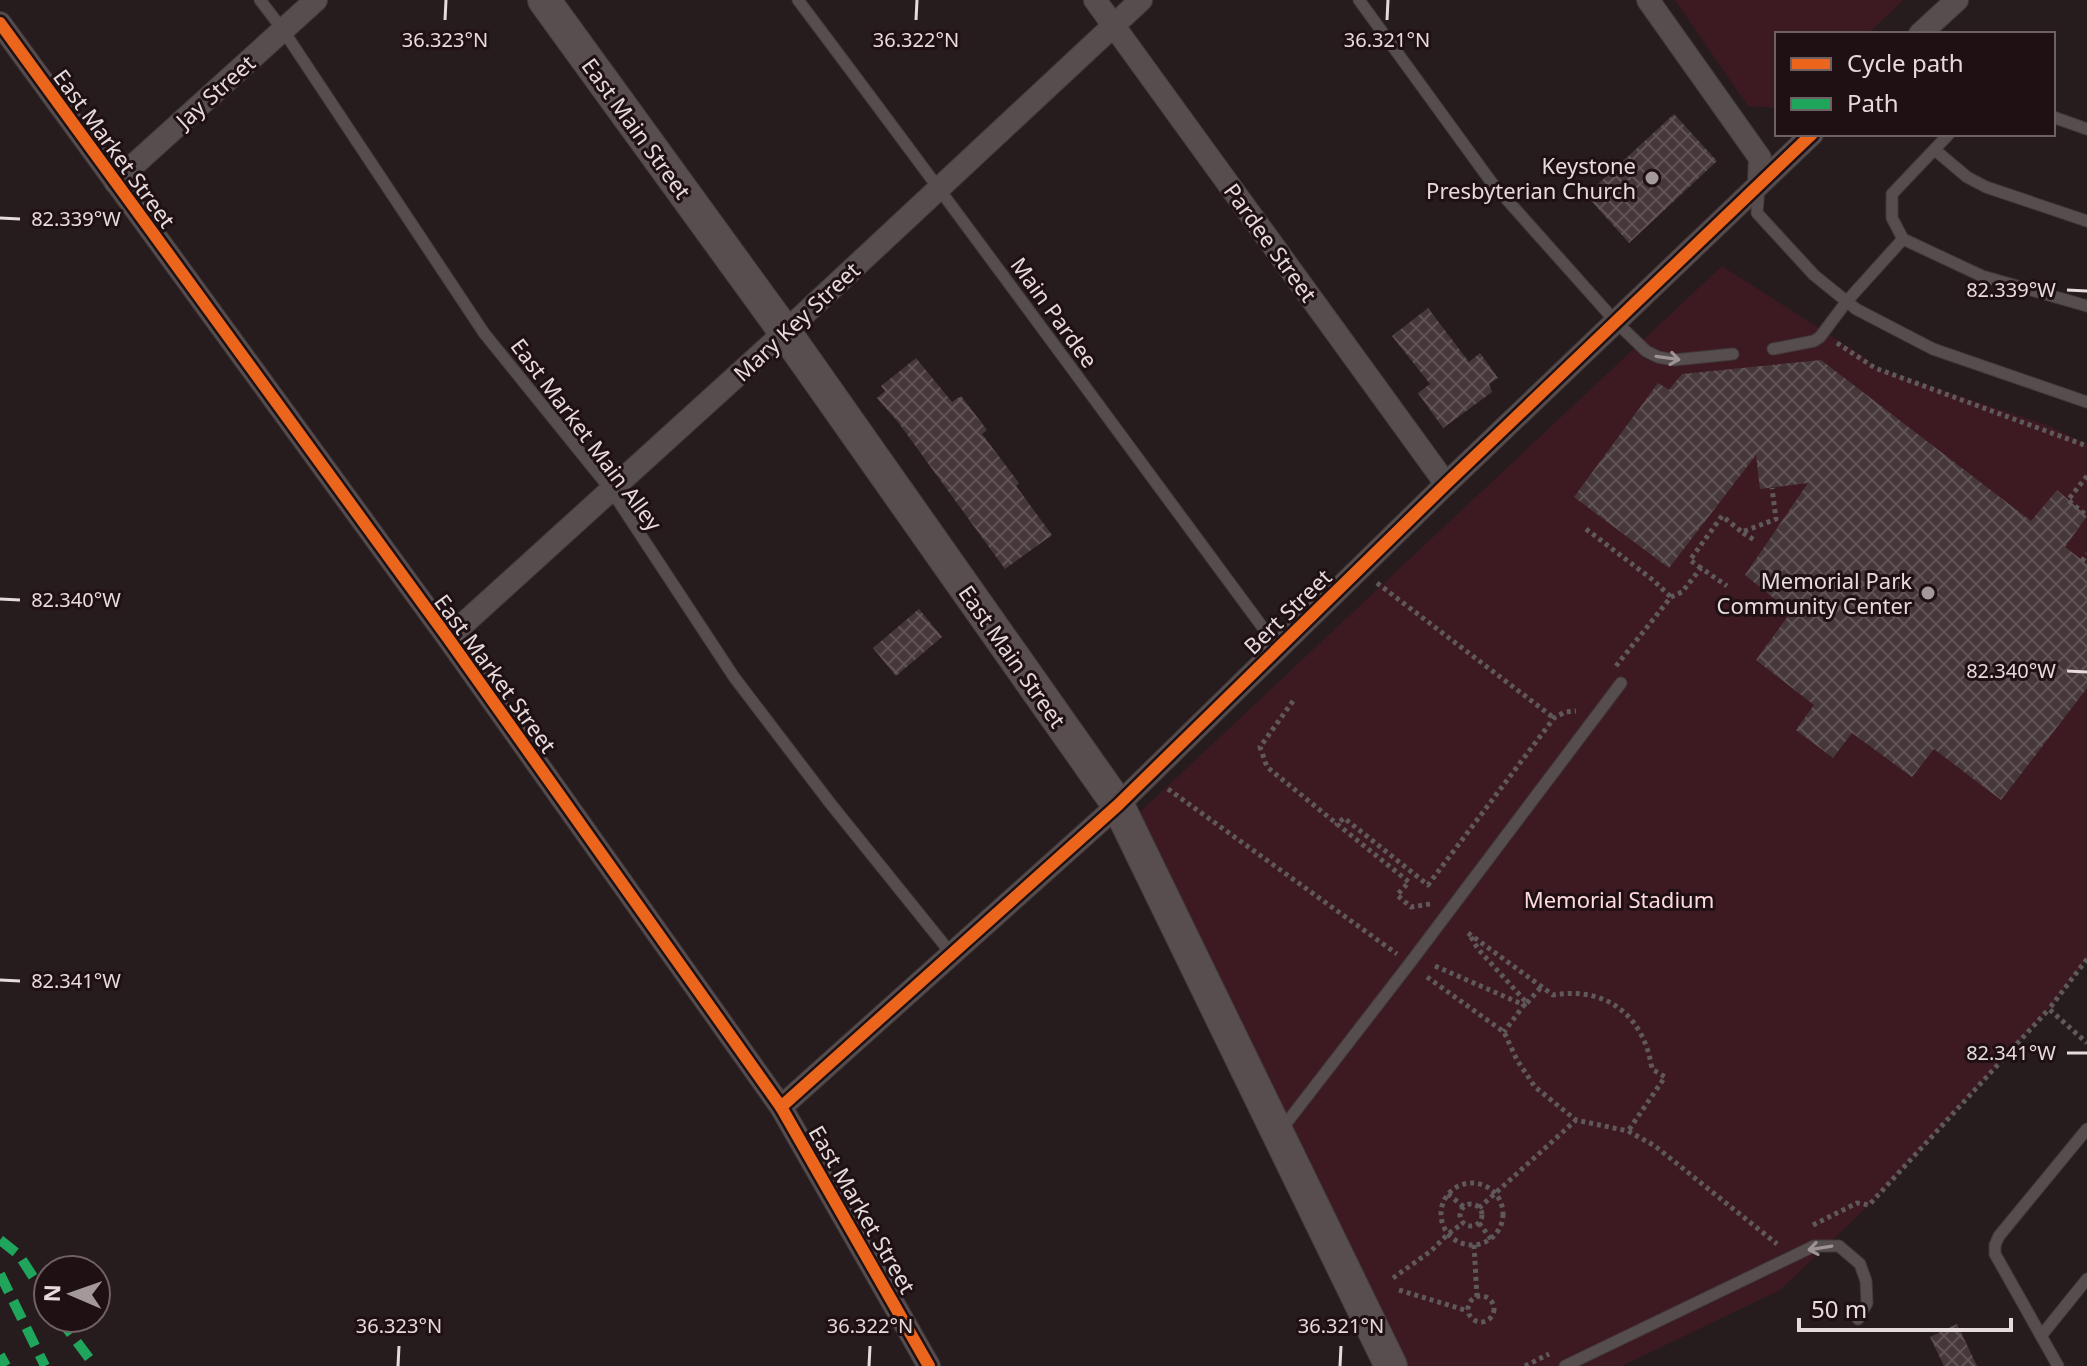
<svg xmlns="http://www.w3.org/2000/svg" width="2087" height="1366" viewBox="0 0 2087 1366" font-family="'Noto Sans',sans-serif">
<defs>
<pattern id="building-cross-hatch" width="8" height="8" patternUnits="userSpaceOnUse" patternTransform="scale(2)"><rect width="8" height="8" fill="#46383a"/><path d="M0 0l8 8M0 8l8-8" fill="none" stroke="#615456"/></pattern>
</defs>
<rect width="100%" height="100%" fill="#261c1e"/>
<!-- park -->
<g fill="#3d1a22">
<polygon points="1675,0 1903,0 1868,34 1777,34 1777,108 1748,106"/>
<polygon points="1722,266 1864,357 1875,368 2047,425 2087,444 2087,959 2049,1009 1869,1205 1780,1290 1622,1366 1408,1366 1140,812"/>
</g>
<!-- building -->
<g fill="url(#building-cross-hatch)">
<polygon points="1674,114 1717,161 1629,243 1586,195"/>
<polygon points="1428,308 1469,362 1480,353 1498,378 1489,384 1492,392 1443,428 1418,393 1430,384 1392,336"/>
<polygon points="916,358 952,402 961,396 987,430 982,434 1019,483 1016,486 1052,535 1005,569 898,422 877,398 885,391 881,386"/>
<polygon points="1821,360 2031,521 2057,490 2087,516 2065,547 2087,564 2087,688 2001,800 1934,749 1912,777 1852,733 1833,758 1796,730 1814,705 1756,660 1791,612 1745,575 1808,483 1760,489 1756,455 1669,568 1574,497 1658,383 1669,390 1682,374"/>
<polygon points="919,609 942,637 896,676 873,648"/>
<polygon points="1957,1324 1977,1366 1944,1366 1930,1337"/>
</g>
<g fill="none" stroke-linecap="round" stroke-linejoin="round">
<!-- lane casing -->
<g stroke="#41393a" stroke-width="13">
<g id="lane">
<polyline points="260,0 283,30 484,333 611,490 734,677 830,803 954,957"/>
<path d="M798,0C960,215 1118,432 1278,648"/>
<polyline points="1359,0 1492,183 1616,322 1646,351 1658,357 1674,360 1733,354"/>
<polyline points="2053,117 2087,129"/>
<polyline points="1935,150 1967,177 1986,187 2087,221"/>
<polyline points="1759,186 1757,213 1814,275 1856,309 1933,349 2087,402"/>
<polyline points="1903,239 1982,276 2087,306"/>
<polyline points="1773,349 1814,341 1820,337 1847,301 1903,239 1892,218 1892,194 1949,134"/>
<polyline points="1281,1130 1410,963 1621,683"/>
<polyline points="2041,1336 2087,1279"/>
<polyline points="1565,1366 1814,1246 1839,1246 1860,1264 1866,1281 1867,1303 1858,1319"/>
<polyline points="2058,1366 1995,1254 1995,1245 1999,1236 2087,1129"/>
</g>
</g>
<!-- street casing -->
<g stroke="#41393a" stroke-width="24">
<g id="street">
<polyline points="1095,0 1446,484"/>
<polyline points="1648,0 1760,158 1759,183"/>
<polyline points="0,23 448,638 781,1107 929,1366"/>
<polyline points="1920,34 1957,0"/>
<polyline points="115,182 316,0"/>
<polyline points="448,638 785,332 1141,0"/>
<polyline points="781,1107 1118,805 1446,484 1812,134"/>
</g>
</g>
<!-- secondary casing -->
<g stroke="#41393a" stroke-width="34">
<polyline id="secondary" points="544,0 785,332 1118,805 1391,1366"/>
</g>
<!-- path -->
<g stroke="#5f595a" stroke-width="5" stroke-dasharray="4 4" stroke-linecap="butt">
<polyline points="1837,343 1875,368 2087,446"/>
<polyline points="2087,476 2068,500 2087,516"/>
<polyline points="1586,529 1653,580 1671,597"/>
<polyline points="1743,533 1756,541"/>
<polyline points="2082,561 2087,554"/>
<polyline points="1701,568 1690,560 1722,516 1742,532 1776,519 1772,488"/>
<polyline points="1377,583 1554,718"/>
<polyline points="1616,666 1671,597 1682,592 1701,568 1727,586"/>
<polyline points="1293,701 1260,747 1267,767 1337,824"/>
<polyline points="1168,789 1397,954"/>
<polyline points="1430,904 1411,907 1397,895 1409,882 1337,824 1344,818 1428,885 1554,718 1565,712 1576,711"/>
<path d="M1468,933L1553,995C1607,986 1644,1016 1652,1069L1665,1077L1628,1131"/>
<polyline points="1471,937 1478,949 1527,1003 1524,1005"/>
<polyline points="2087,959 2049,1009 2087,1043"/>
<polyline points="1435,966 1524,1005 1504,1032"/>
<polyline points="1427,977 1504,1032 1517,1060 1535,1087 1576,1120 1628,1131 1655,1146 1777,1244"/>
<polyline points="1527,1003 1542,986"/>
<circle cx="1472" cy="1214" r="31"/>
<polyline points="1448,1194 1464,1207"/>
<circle cx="1471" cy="1215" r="11"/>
<polyline points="1479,1208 1576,1120"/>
<polyline points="1479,1223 1491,1239"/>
<polyline points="1813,1225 1857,1203 1869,1205 2049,1009"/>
<polyline points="1474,1245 1477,1297"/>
<polyline points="1393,1278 1431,1251 1448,1234 1463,1223"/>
<polyline points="1399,1290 1468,1311"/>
<circle cx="1481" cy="1309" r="13"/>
<polyline points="1525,1366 1549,1354"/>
</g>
<!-- lane -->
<use href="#lane" stroke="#564d4f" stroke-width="11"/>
<!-- street -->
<use href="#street" stroke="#564d4f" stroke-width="22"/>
<!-- secondary -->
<use href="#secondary" stroke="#584e50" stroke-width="32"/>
<!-- quiet -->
<g stroke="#20a55d" stroke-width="10" stroke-dasharray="20 10" stroke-linecap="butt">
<polyline points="0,1240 19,1255 48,1300"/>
<polyline points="0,1274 45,1366"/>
<polyline points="59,1318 95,1366"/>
<polyline points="0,1355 6,1366"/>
</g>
<!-- cycleway casing -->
<g stroke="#1f1013" stroke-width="17">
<g id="cycleway">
<polyline points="0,23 448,638 781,1107 929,1366"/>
<polyline points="781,1107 1118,805 1446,484 1812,134"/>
</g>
</g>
<!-- cycleway -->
<use href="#cycleway" stroke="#eb651d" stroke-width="12"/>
</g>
<!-- one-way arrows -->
<defs><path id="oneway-shaft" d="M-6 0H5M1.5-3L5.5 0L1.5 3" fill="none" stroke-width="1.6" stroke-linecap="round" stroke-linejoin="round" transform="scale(2)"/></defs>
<g stroke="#9e9496">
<use href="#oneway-shaft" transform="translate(1668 358) rotate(8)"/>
<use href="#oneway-shaft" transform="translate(1820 1248) rotate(171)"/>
</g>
<!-- ticks -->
<path fill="none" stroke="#e6dbdc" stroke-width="3" d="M445,20L446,0M916,20L917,0M1387,20L1388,0M0,218L20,219M2067,290L2087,291M0,599L20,600M2067,671L2087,672M0,980L20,981M2067,1053H2087M398,1366L399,1346M869,1366L870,1346M1340,1366L1341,1346"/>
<!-- markers -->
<g fill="#a3989a" stroke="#1f1013" stroke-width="3">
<circle cx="1652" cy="178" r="8"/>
<circle cx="1928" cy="593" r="8"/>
</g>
<g text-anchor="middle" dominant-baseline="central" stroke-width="6" stroke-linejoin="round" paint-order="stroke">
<!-- street labels -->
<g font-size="22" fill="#e6dbdc" stroke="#1f1013">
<text transform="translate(215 91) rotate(-42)">Jay Street</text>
<text transform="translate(637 128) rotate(54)">East Main Street</text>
<text transform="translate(115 148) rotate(54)">East Market Street</text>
<text transform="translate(1271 242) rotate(54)">Pardee Street</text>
<text transform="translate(1055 312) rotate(54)">Main Pardee</text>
<text transform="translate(796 321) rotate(-43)">Mary Key Street</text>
<text transform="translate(587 434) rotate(53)">East Market Main Alley</text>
<text transform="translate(1287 611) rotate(-44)">Bert Street</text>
<text transform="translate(1013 656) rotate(55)">East Main Street</text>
<text transform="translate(496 673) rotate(54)">East Market Street</text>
<text transform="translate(863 1209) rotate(60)">East Market Street</text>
</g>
<!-- poi labels -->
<g font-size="22" fill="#e6dbdc" stroke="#1f1013" text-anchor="end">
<text x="1636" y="165">Keystone<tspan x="1636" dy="25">Presbyterian Church</tspan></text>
<text x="1912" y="580">Memorial Park<tspan x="1912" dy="25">Community Center</tspan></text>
</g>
<!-- park labels -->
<g font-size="22" fill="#fed9df" stroke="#1f1013">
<text x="1619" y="899">Memorial Stadium</text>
</g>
</g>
<g font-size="20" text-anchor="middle" fill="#e6dbdc" stroke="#1f1013" stroke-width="6" stroke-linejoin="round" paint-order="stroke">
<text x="445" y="47">36.323°N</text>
<text x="916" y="47">36.322°N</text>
<text x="1387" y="47">36.321°N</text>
<text x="76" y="226">82.339°W</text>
<text x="2011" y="297">82.339°W</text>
<text x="76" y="607">82.340°W</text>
<text x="2011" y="678">82.340°W</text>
<text x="76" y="988">82.341°W</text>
<text x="2011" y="1060">82.341°W</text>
<text x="399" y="1333">36.323°N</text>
<text x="870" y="1333">36.322°N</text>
<text x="1341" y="1333">36.321°N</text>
</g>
<!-- legend -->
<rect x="1775" y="32" width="280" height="104" fill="#1f1013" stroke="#6f6163" stroke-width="2"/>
<rect x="1791" y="58" width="40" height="12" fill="#eb651d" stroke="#6f6163" stroke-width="2"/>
<text x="1847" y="72" font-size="24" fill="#e6dbdc">Cycle path</text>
<rect x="1791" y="98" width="40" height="12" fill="#20a55d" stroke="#6f6163" stroke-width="2"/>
<text x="1847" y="112" font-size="24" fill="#e6dbdc">Path</text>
<!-- north arrow -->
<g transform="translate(72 1294) rotate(272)"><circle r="38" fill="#1f1013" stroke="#6f6163" stroke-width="2"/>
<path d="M0-6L14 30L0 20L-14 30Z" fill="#a3989a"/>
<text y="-12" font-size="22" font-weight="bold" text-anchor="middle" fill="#e6dbdc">N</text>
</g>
<!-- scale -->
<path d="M1799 1318v12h212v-12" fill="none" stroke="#e6dbdc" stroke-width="4"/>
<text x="1811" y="1318" font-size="24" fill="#e6dbdc" stroke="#1f1013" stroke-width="6" paint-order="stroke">50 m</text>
</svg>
